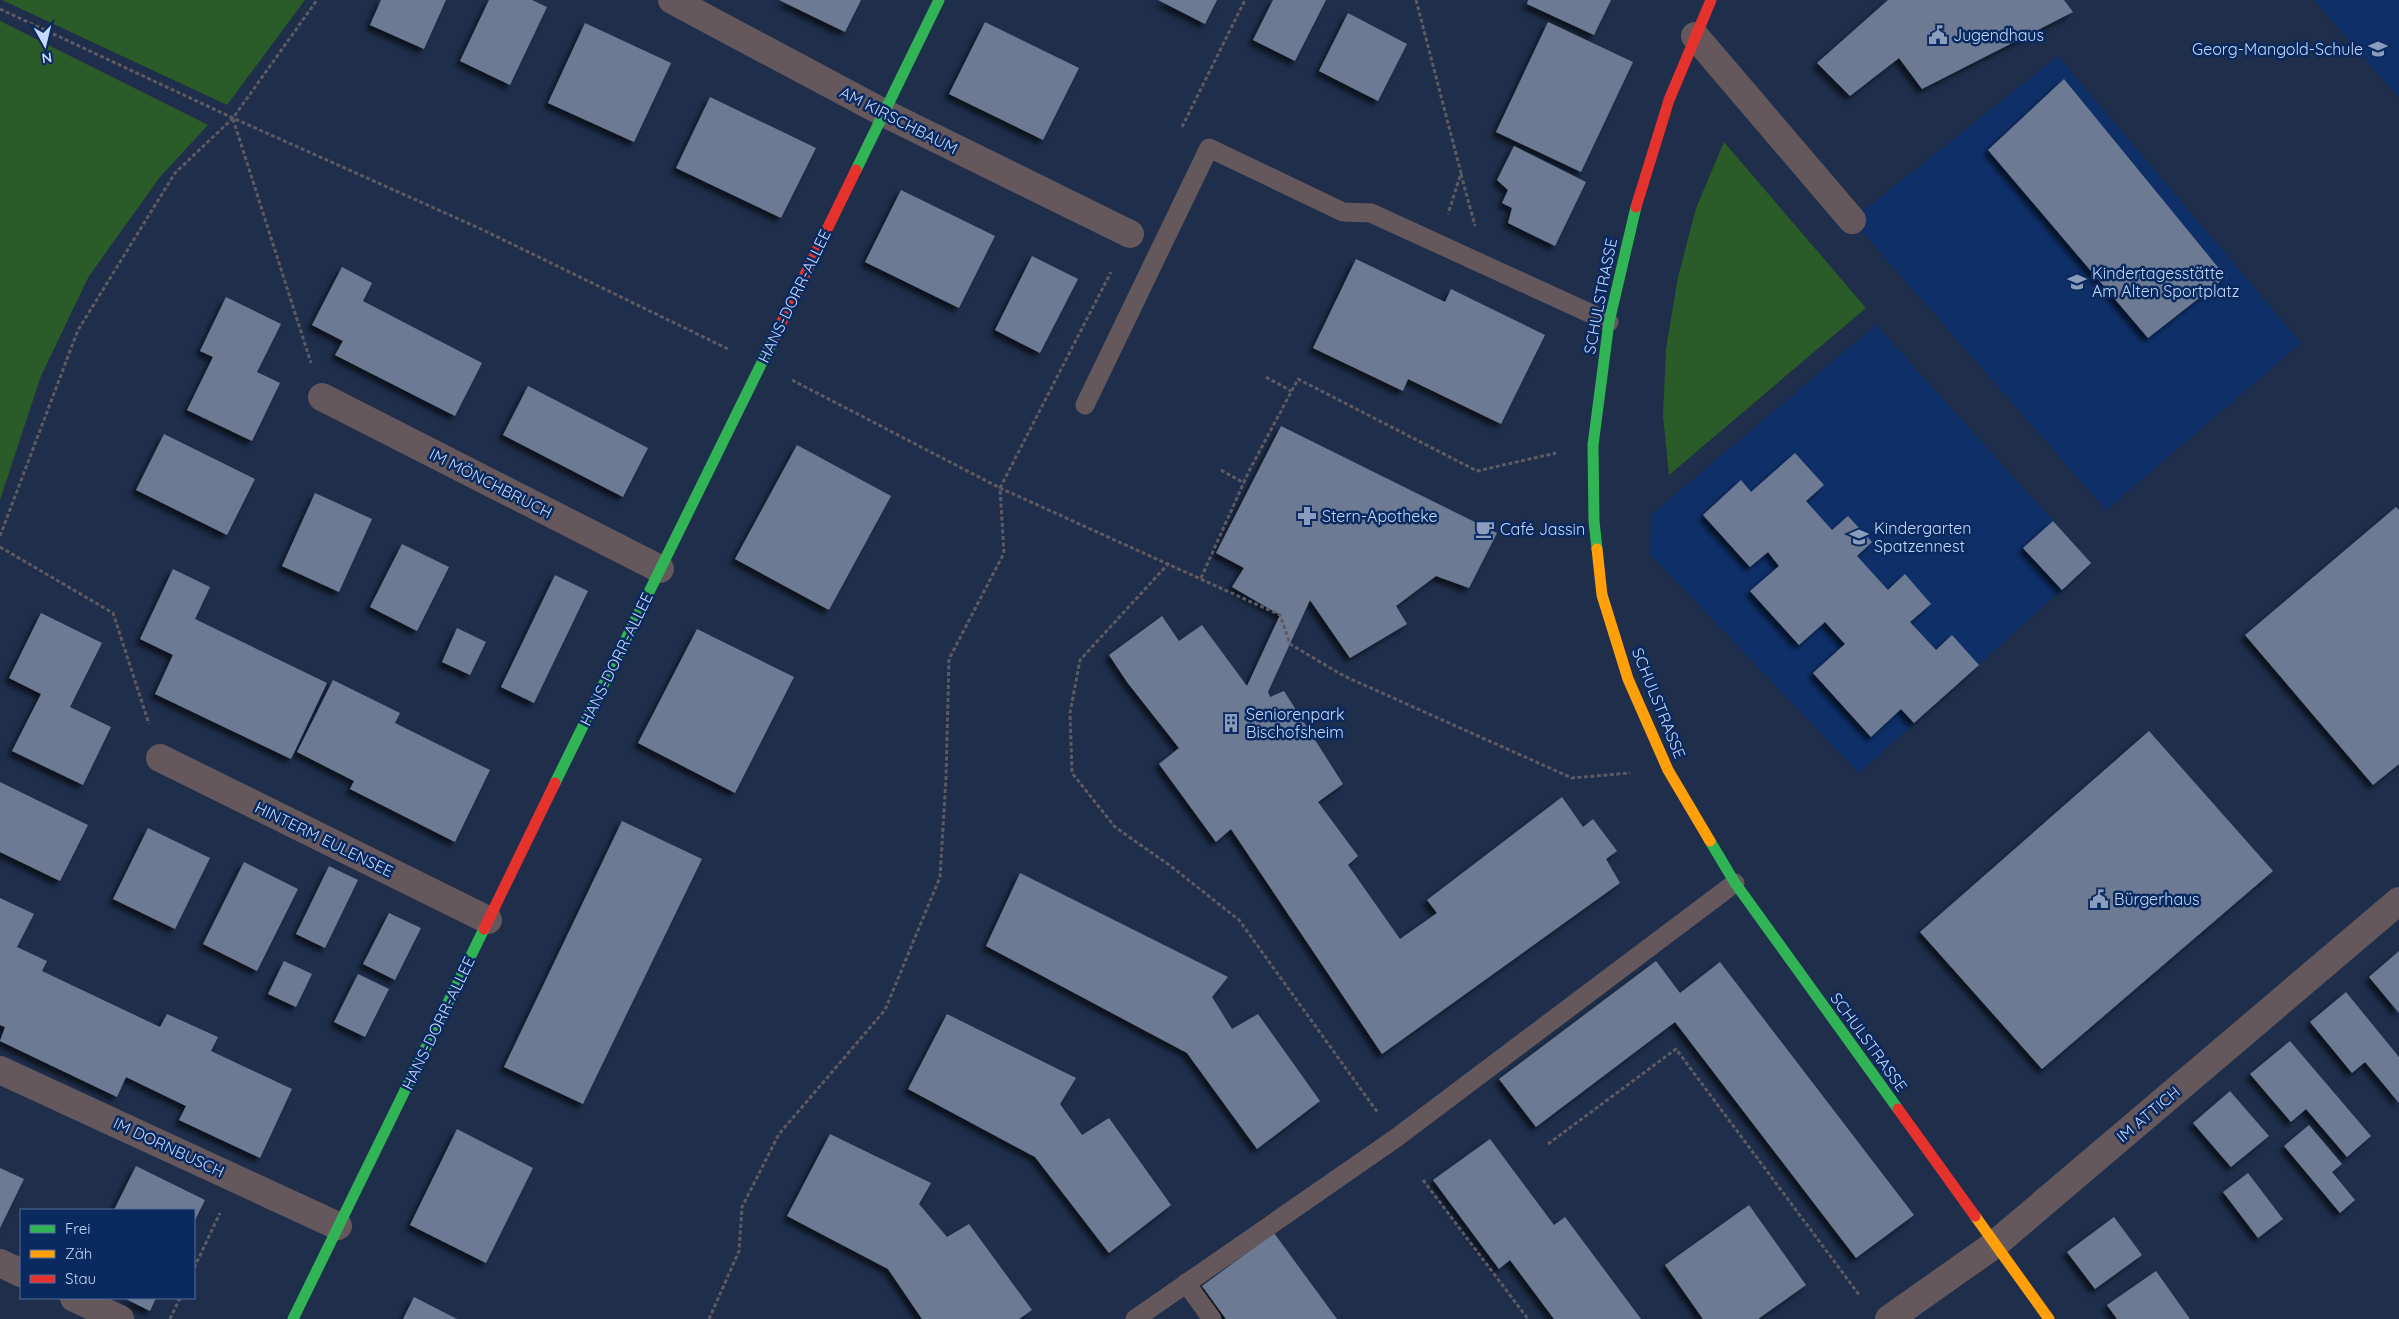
<svg xmlns="http://www.w3.org/2000/svg" width="2399" height="1319" viewBox="0 0 2399 1319" font-family="Quicksand,sans-serif">
<defs>
<filter id="shadow"><feDropShadow dx="-4.5" dy="4.5" stdDeviation="2.5" flood-color="#0009"/></filter>
</defs>
<rect width="100%" height="100%" fill="#1e2e4b"/>
<!-- built -->
<g fill="#0e2f68">
<polygon points="2314,0 2399,0 2399,98"/>
<polygon points="2058,56 2301,343 2106,510 1852,220"/>
<polygon points="1876,325 2091,563 1859,773 1650,554 1651,515"/>
</g>
<!-- green -->
<g fill="#2a5b28">
<polygon points="2,0 305,0 227,105"/>
<polygon points="0,21 208,125 160,177 89,276 41,376 0,500"/>
<polygon points="1724,142 1866,308 1669,475 1663,416 1666,349 1678,277 1696,208"/>
</g>
<!-- building -->
<g fill="#6c7a93" filter="url(#shadow)">
<polygon points="381,0 446,0 424,49 370,25"/>
<polygon points="489,0 532,0 547,7 510,85 460,61"/>
<polygon points="779,0 861,0 845,32"/>
<polygon points="1158,0 1217,0 1205,24"/>
<polygon points="1273,0 1326,0 1295,61 1253,40"/>
<polygon points="1528,0 1611,0 1594,35 1527,4"/>
<polygon points="1888,0 2064,0 2073,12 1922,89 1899,58 1850,96 1817,63"/>
<polygon points="1348,13 1407,44 1378,101 1319,71"/>
<polygon points="985,22 1079,68 1043,140 949,94"/>
<polygon points="1548,22 1633,62 1581,172 1496,132"/>
<polygon points="585,23 671,63 634,142 548,103"/>
<polygon points="2064,79 2226,277 2148,338 1988,150"/>
<polygon points="710,97 816,148 781,218 676,168"/>
<polygon points="1514,146 1586,182 1555,246 1508,223 1512,208 1502,203 1508,190 1497,180"/>
<polygon points="901,190 995,236 959,308 865,262"/>
<polygon points="1032,256 1078,279 1040,353 995,330"/>
<polygon points="1356,259 1445,302 1451,289 1545,335 1501,424 1408,379 1403,391 1313,348"/>
<polygon points="342,267 372,283 363,301 482,363 455,416 335,355 343,341 312,325"/>
<polygon points="226,297 281,324 257,372 280,383 252,441 187,410 213,357 200,351"/>
<polygon points="528,386 648,448 623,497 503,435"/>
<polygon points="1281,426 1497,533 1469,588 1436,576 1396,606 1407,624 1350,658 1310,600 1268,692 1270,697 1284,691 1343,784 1318,802 1358,856 1348,865 1400,939 1437,913 1427,900 1562,797 1583,827 1593,819 1617,851 1606,859 1620,883 1382,1054 1231,829 1216,842 1159,764 1179,748 1127,682 1109,655 1162,616 1179,641 1202,625 1247,686 1280,615 1232,587 1244,568 1216,553"/>
<polygon points="164,434 255,479 227,535 136,490"/>
<polygon points="797,445 891,496 829,610 735,559"/>
<polygon points="1795,453 1824,485 1806,501 1832,530 1848,516 1872,542 1857,556 1888,590 1905,574 1931,604 1910,622 1936,650 1952,635 1979,665 1914,723 1901,709 1871,737 1813,673 1845,644 1825,622 1799,645 1750,591 1779,566 1768,552 1750,567 1703,515 1741,480 1751,492"/>
<polygon points="315,493 372,519 339,592 282,566"/>
<polygon points="2396,507 2399,510 2399,764 2373,785 2245,635"/>
<polygon points="2053,521 2091,563 2062,590 2023,548"/>
<polygon points="402,544 449,567 417,631 370,607"/>
<polygon points="173,569 210,587 195,619 327,683 291,759 155,694 173,655 140,639"/>
<polygon points="555,575 588,591 534,703 501,687"/>
<polygon points="41,613 102,643 70,707 111,727 83,785 12,751 41,694 9,678"/>
<polygon points="457,628 486,642 470,675 442,662"/>
<polygon points="697,629 794,677 735,793 638,743"/>
<polygon points="333,680 400,713 395,723 490,770 455,842 350,789 354,781 297,752"/>
<polygon points="2149,731 2273,871 2042,1069 1920,932"/>
<polygon points="0,782 88,825 60,881 0,852"/>
<polygon points="622,821 702,859 583,1104 504,1067"/>
<polygon points="148,828 210,858 175,929 113,899"/>
<polygon points="244,862 298,889 257,971 203,944"/>
<polygon points="329,866 358,880 325,948 296,934"/>
<polygon points="1020,873 1228,977 1212,997 1232,1029 1258,1014 1320,1101 1257,1149 1187,1053 986,946"/>
<polygon points="0,898 34,914 17,947 47,961 42,971 160,1027 167,1014 218,1037 211,1051 292,1089 260,1158 179,1120 186,1106 126,1077 117,1097 0,1041 5,1027 0,1025"/>
<polygon points="389,913 421,928 395,980 363,964"/>
<polygon points="2399,951 2399,1013 2369,977"/>
<polygon points="284,961 312,974 296,1007 268,994"/>
<polygon points="1656,961 1680,993 1720,962 1914,1215 1856,1258 1675,1022 1536,1127 1499,1079"/>
<polygon points="358,974 389,989 365,1037 334,1022"/>
<polygon points="2346,992 2399,1057 2399,1103 2365,1062 2352,1073 2310,1022"/>
<polygon points="947,1014 1076,1078 1060,1104 1082,1135 1109,1118 1171,1205 1109,1253 1035,1157 908,1089"/>
<polygon points="2290,1041 2371,1136 2347,1157 2306,1109 2291,1122 2250,1074"/>
<polygon points="2230,1091 2269,1136 2231,1167 2193,1123"/>
<polygon points="2309,1125 2342,1164 2332,1172 2355,1200 2340,1213 2284,1146"/>
<polygon points="457,1129 533,1168 486,1263 410,1225"/>
<polygon points="830,1134 931,1183 919,1204 947,1237 969,1224 1032,1310 1019,1319 922,1319 888,1269 787,1216"/>
<polygon points="1490,1139 1554,1225 1565,1217 1641,1319 1554,1319 1510,1260 1499,1269 1433,1180"/>
<polygon points="136,1166 205,1200 194,1222 194,1210 114,1210"/>
<polygon points="0,1168 24,1179 0,1228"/>
<polygon points="2248,1173 2283,1219 2258,1238 2223,1192"/>
<polygon points="1749,1205 1806,1285 1758,1319 1703,1319 1665,1265"/>
<polygon points="2114,1217 2142,1255 2095,1289 2067,1252"/>
<polygon points="1274,1233 1337,1319 1226,1319 1202,1286"/>
<polygon points="2156,1271 2190,1319 2117,1319 2107,1305"/>
<polygon points="414,1297 457,1319 403,1319"/>
<polygon points="124,1298 156,1298 150,1311"/>
</g>
<g fill="none" stroke-linecap="round" stroke-linejoin="round">
<!-- path -->
<g stroke="#5e5a64" stroke-width="3" stroke-dasharray="4 2.5" stroke-linecap="butt">
<polyline points="1416,0 1461,173 1448,214"/>
<polyline points="0,9 233,118 481,229 728,349"/>
<polyline points="233,119 311,363"/>
<polyline points="1182,127 1245,0"/>
<polyline points="1461,174 1475,226"/>
<polyline points="1266,377 1291,391"/>
<polyline points="792,380 1000,488 1280,615 1290,644 1344,676 1572,778 1630,773"/>
<polyline points="1221,470 1244,483"/>
<polyline points="0,536 78,330 175,173 233,118 317,0"/>
<polyline points="0,547 113,613 149,724"/>
<polyline points="1169,563 1080,660 1070,713 1072,773 1115,827 1172,867 1239,920 1378,1113"/>
<polyline points="1201,578 1249,471 1298,379 1477,471 1556,453"/>
<polyline points="1548,1144 1676,1049 1860,1296"/>
<polyline points="1423,1180 1528,1319"/>
<polyline points="194,1268 220,1213"/>
<polyline points="170,1319 180,1298"/>
<polyline points="709,1319 739,1251 742,1207 779,1134 885,1010 940,877 946,778 949,659 1004,553 1000,488 1111,272"/>
</g>
<!-- lane -->
<g stroke="#65585c" stroke-width="19">
<polyline points="1085,405 1209,148 1343,212 1371,213 1609,322"/>
<polyline points="1186,1283 1212,1319"/>
<polyline points="1135,1319 1396,1138 1735,883"/>
</g>
<!-- street -->
<g stroke="#65585c" stroke-width="28">
<polyline points="672,0 884,113 1130,234"/>
<polyline points="1695,36 1852,220"/>
<polyline points="322,397 660,569"/>
<polyline points="160,758 488,920"/>
<polyline points="0,1070 338,1226"/>
<polyline points="0,1263 21,1273"/>
<polyline points="74,1298 120,1319"/>
<polyline points="1889,1319 1994,1245 2399,901"/>
</g>
<!-- fast -->
<g stroke="#30b455" stroke-width="11">
<polyline points="856,170 939,0"/>
<polyline points="1597,549 1594,521 1593,445 1609,322 1636,207"/>
<polyline points="555,783 774,338"/>
<polyline points="1710,841 1735,883 1898,1109"/>
<polyline points="293,1319 484,929"/>
</g>
<!-- slow -->
<g stroke="#ff9f0a" stroke-width="11">
<polyline points="1597,549 1602,595 1628,679 1668,770 1710,841"/>
<polyline points="1975,1216 2049,1319"/>
</g>
<!-- jam -->
<g stroke="#e5322d" stroke-width="11">
<polyline points="1636,207 1669,100 1711,0"/>
<polyline points="774,338 856,170"/>
<polyline points="484,929 555,783"/>
<polyline points="1898,1109 1975,1216"/>
</g>
</g>
<!-- icons -->
<defs>
<g id="civic-bare" transform="scale(1.5)"><path d="M-.6-6.5H3V-4.5H.6V-3L4-1V1h2V6H-6V1h2V-1L-.6-3ZM-1.2 2.5V6h2.4V2.5Z" fill="#8b9dbd" stroke="#0a295f" stroke-width="2.5" paint-order="stroke"/></g>
<g id="school-bare" transform="scale(1.5)"><path d="M0-5L7-2L0 1L-7-2ZM-4 1L0 2.5L4 1V4Q0 6-4 4Z" fill="#8b9dbd" stroke="#0a295f" stroke-width="2.5" paint-order="stroke"/></g>
<g id="pharmacy-bare" transform="scale(1.5)"><path d="M-2-6h4v4h4v4h-4v4h-4v-4h-4v-4h4Z" fill="#8b9dbd" stroke="#0a295f" stroke-width="2.5" paint-order="stroke"/></g>
<g id="cafe-bare" transform="scale(1.5)"><path d="M-5.5-4.5H6V0H3Q3 3.5 0 3.5H-2.5Q-5.5 3.5-5.5 0ZM3-3.2v2h1.7v-2ZM-6 4.5H4V6H-6Z" fill="#8b9dbd" stroke="#0a295f" stroke-width="2.5" paint-order="stroke"/></g>
<g id="building-bare" transform="scale(1.5)"><path d="M-4-6H4V6H1V3H-1V6H-4ZM-2.5-4.3h1.7v1.8h-1.7ZM.8-4.3h1.7v1.8H.8ZM-2.5-1h1.7V.8h-1.7ZM.8-1h1.7V.8H.8Z" fill="#8b9dbd" stroke="#0a295f" stroke-width="2.5" paint-order="stroke"/></g>
</defs>
<g fill-rule="evenodd">
<use href="#civic-bare" x="1938" y="35"/>
<use href="#school-bare" x="2378" y="49"/>
<use href="#school-bare" x="2077" y="282"/>
<use href="#pharmacy-bare" x="1307" y="516"/>
<use href="#cafe-bare" x="1485" y="529"/>
<use href="#school-bare" x="1859" y="537"/>
<use href="#building-bare" x="1231" y="723"/>
<use href="#civic-bare" x="2099" y="899"/>
</g>
<g text-anchor="middle" dominant-baseline="central" stroke-width="5" stroke-linejoin="round" paint-order="stroke">
<!-- poi labels -->
<g font-size="16" fill="#c5d9fb" stroke="#0a295f" text-anchor="start">
<text x="1953" y="35">Jugendhaus</text>
<text x="2363" y="49" text-anchor="end">Georg-Mangold-Schule</text>
<text x="2092" y="273">Kindertagesstätte<tspan x="2092" dy="18">Am Alten Sportplatz</tspan></text>
<text x="1322" y="516">Stern-Apotheke</text>
<text x="1874" y="528">Kindergarten<tspan x="1874" dy="18">Spatzennest</tspan></text>
<text x="1500" y="529">Café Jassin</text>
<text x="1246" y="714">Seniorenpark<tspan x="1246" dy="18">Bischofsheim</tspan></text>
<text x="2114" y="899">Bürgerhaus</text>
</g>
<!-- street labels -->
<g font-size="16" fill="#c5d9fb" stroke="#0a295f">
<text transform="translate(899 120) rotate(27)">AM KIRSCHBAUM</text>
<text transform="translate(794 296) rotate(-64)">HANS-DORR-ALLEE</text>
<text transform="translate(1600 296) rotate(-79)">SCHULSTRASSE</text>
<text transform="translate(491 483) rotate(27)">IM MÖNCHBRUCH</text>
<text transform="translate(616 659) rotate(-64)">HANS-DORR-ALLEE</text>
<text transform="translate(1659 703) rotate(68)">SCHULSTRASSE</text>
<text transform="translate(324 839) rotate(26)">HINTERM EULENSEE</text>
<text transform="translate(438 1023) rotate(-64)">HANS-DORR-ALLEE</text>
<text transform="translate(1869 1042) rotate(54)">SCHULSTRASSE</text>
<text transform="translate(2148 1114) rotate(-40)">IM ATTICH</text>
<text transform="translate(169 1147) rotate(25)">IM DORNBUSCH</text>
</g>
</g>
<!-- legend -->
<rect x="20" y="1209" width="175" height="90" fill="#0a295f" stroke="#556f9d"/>
<rect x="30" y="1225" width="25" height="8" fill="#30b455" stroke="#556f9d"/>
<text x="65" y="1234" font-size="15" fill="#c5d9fb">Frei</text>
<rect x="30" y="1250" width="25" height="8" fill="#ff9f0a" stroke="#556f9d"/>
<text x="65" y="1259" font-size="15" fill="#c5d9fb">Zäh</text>
<rect x="30" y="1275" width="25" height="8" fill="#e5322d" stroke="#556f9d"/>
<text x="65" y="1284" font-size="15" fill="#c5d9fb">Stau</text>
<!-- north arrow -->
<g transform="translate(45 45) rotate(172)" stroke="#0a295f" stroke-width="4" paint-order="stroke">
<path d="M0-4L9 19L0 12L-9 19Z" fill="#c5d9fb"/>
<text y="-8" font-size="14" font-weight="bold" text-anchor="middle" fill="#c5d9fb">N</text>
</g>
</svg>
